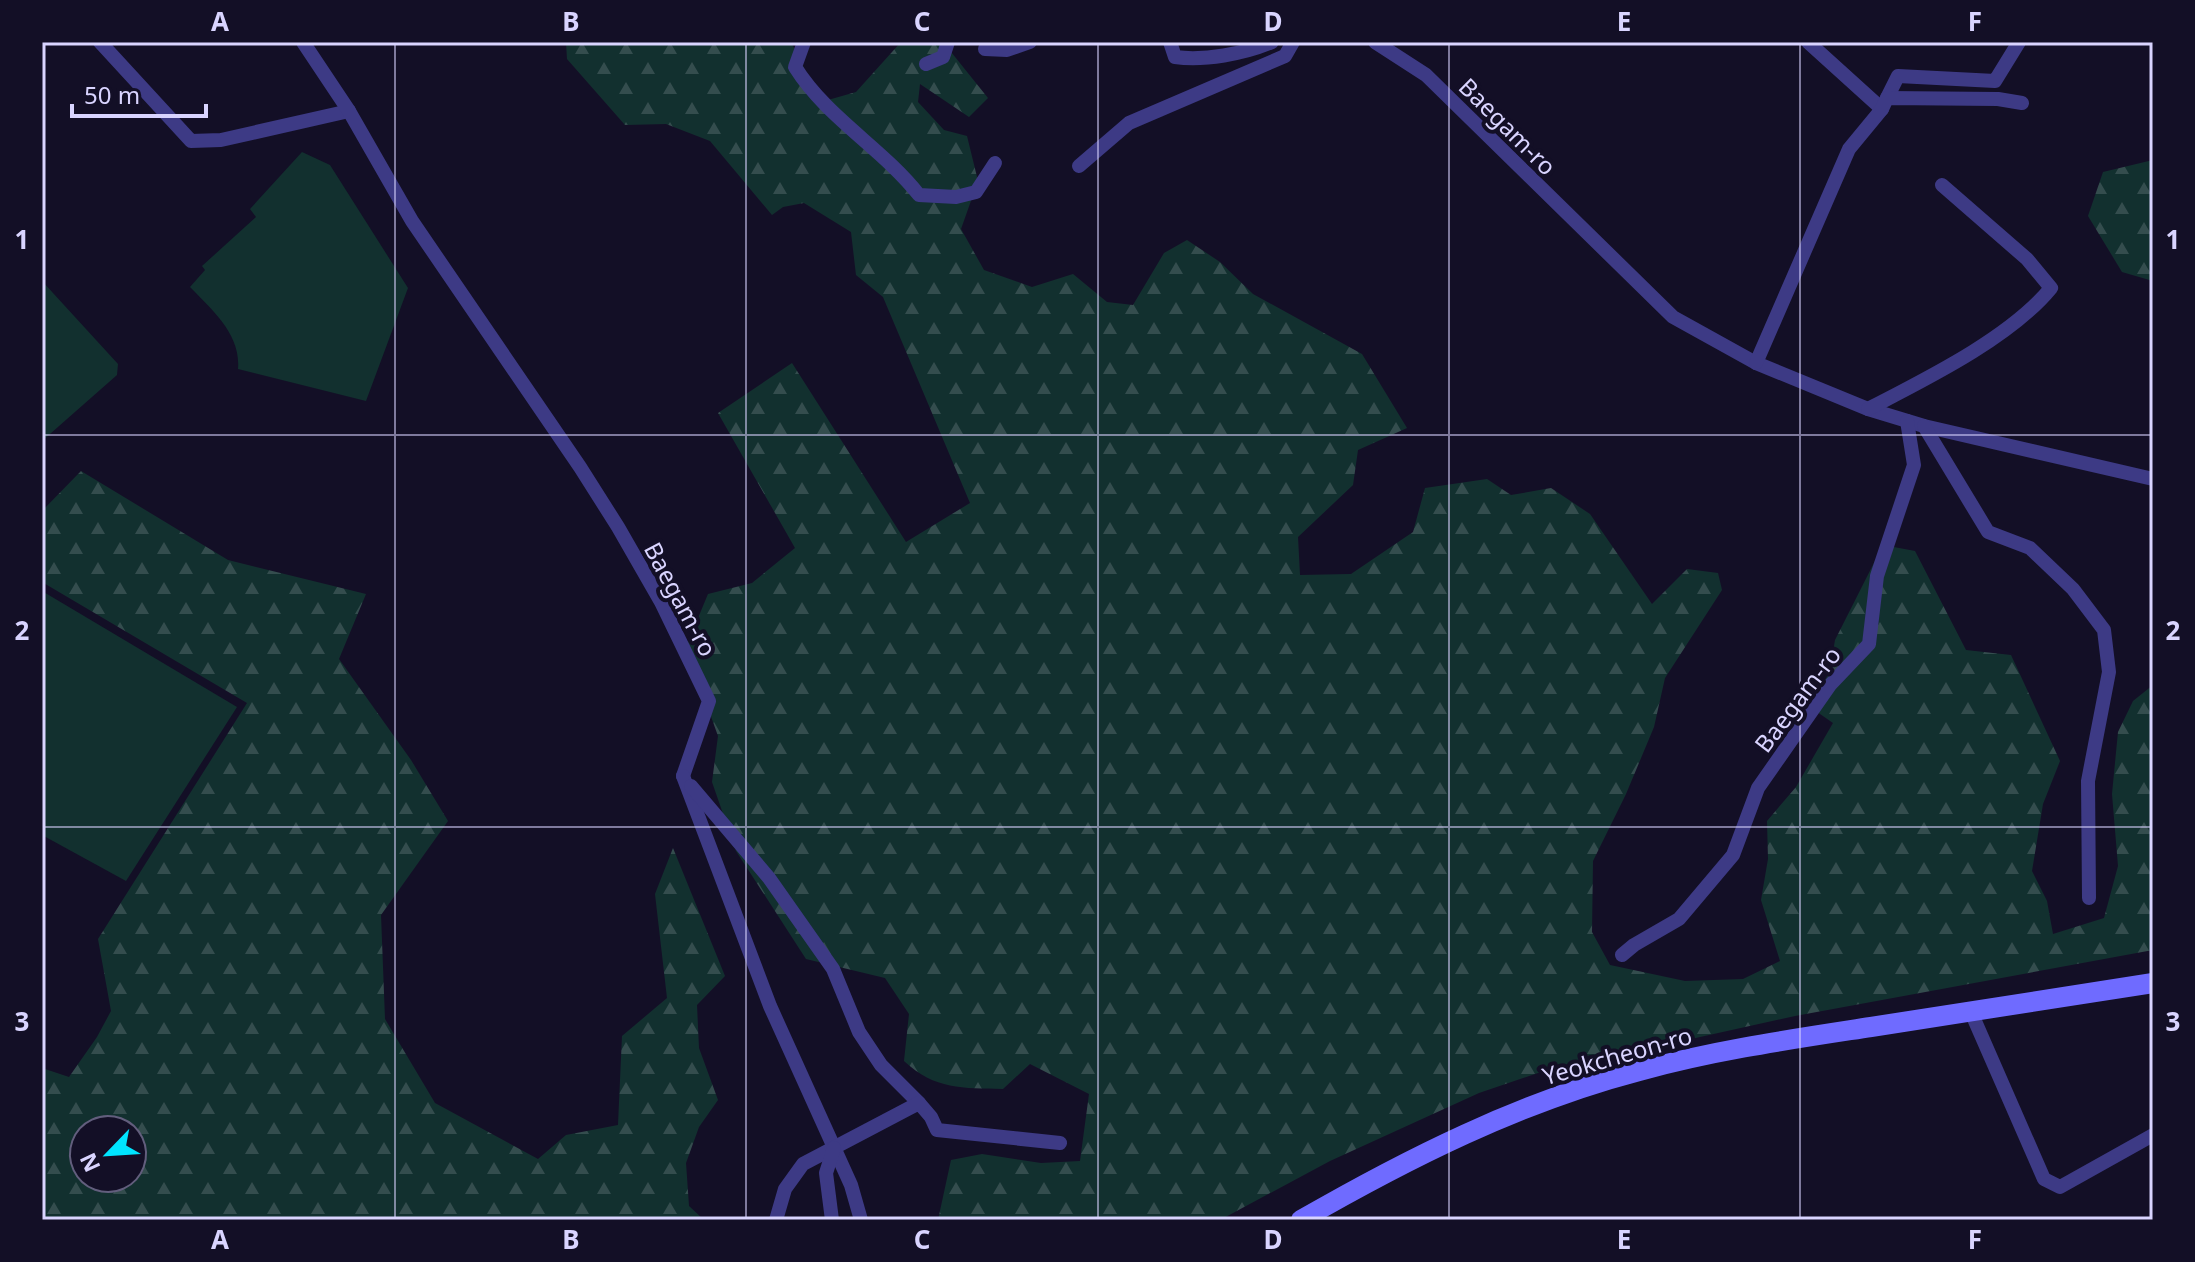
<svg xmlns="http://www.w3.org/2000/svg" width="2195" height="1262" viewBox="0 0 2195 1262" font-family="'Noto Sans',sans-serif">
<defs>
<pattern id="forest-firs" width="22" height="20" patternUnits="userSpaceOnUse" patternTransform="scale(2)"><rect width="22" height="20" fill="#12302f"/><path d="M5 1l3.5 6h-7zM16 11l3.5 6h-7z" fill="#344d4e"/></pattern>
</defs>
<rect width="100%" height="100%" fill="#130f26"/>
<!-- forest -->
<g fill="url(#forest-firs)" fill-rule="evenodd">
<path d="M566,42H791L821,102L856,92L901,42H943L988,98L969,117L920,84L918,102L944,130L967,136L978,181L961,229L984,270L1032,287L1073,274L1107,302L1133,305L1164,253L1187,240L1220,262L1253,294L1362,354L1407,428L1358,450L1353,485L1298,537L1300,575L1351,574L1413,532L1425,488L1487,479L1511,495L1551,488L1590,514L1652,604L1687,569L1718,573L1722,590L1665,678L1654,727L1626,794L1593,861L1592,932L1610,965L1685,981L1743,979L1780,961L1761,900L1768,859L1767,821L1796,787L1833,723L1810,707L1830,671L1835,640L1883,545L1915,551L1966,650L2011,655L2060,761L2043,804L2032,871L2047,901L2053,934L2104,918L2118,866L2112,794L2118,732L2133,701L2153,685V950L1795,1016L1538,1073L1479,1093L1330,1161L1220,1220H938L951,1160L982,1154L1041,1163L1080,1161L1089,1094L1030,1064L1003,1089C963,1088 935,1090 904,1061L909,1014L885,978L806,959L736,851L712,782L718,736L686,647L708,594L752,583L795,548L718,413L792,363L906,542L970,503L883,297L856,275L851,232L804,203L783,207L772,215L710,141L666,124L625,125L567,59Z"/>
<polygon points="2153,160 2153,281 2122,272 2088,216 2103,172"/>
<path d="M81,471L228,560L366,594L339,659L411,760L448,821L381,915L385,1019L435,1103L538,1159L566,1135L618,1125L622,1036L667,998L655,894L673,848L725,976L697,1005L699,1048L718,1100L699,1127L686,1163L689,1206L704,1220H42V1068L69,1077L97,1037L111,1011L98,939L247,703L42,582V511ZM132,1130V1178H84V1130Z"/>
</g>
<!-- pitch -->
<g fill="#12302f">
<path d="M302,152L330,165L408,288L366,401L238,369C241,334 212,310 190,287L205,270L202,266L256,217L250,209Z"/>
<polygon points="42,281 118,364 117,375 42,441"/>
<polygon points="42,591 237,707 126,881 42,835"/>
</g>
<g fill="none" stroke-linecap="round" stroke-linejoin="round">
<!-- street -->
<g stroke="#3d3a85" stroke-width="14">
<polyline points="100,42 191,141 221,140 349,111"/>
<polyline points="303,42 349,111 412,221 580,467 618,527 661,602 709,701 683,776"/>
<path d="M804,42L795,67C827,118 882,148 919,195L956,197L976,192L995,163"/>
<path d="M1170,42L1175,57C1204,61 1244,54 1272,42"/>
<polyline points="1375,42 1426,75 1673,317 1756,363 1868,409 1924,426 2153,479"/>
<polyline points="1808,42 1882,109"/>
<polyline points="985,49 1007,50 1030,42"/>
<polyline points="926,64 943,57 948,42"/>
<polyline points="1887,98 1898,76 1995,81 2019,42"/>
<polyline points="1079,166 1129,123 1285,56 1293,42"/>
<polyline points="1756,363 1849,149 1882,109 1887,98 1998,99 2022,103"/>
<path d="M1868,409C1926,379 2010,338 2051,288L2027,259L1942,185"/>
<polyline points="1924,426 1988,532 2030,548 2073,589 2104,630 2109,672 2088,781 2089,898"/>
<polyline points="683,776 770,1006 851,1185 861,1220"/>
<polyline points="691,786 769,878 833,969 859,1032 881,1065 919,1103"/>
<polyline points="1622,955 1634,945 1679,919 1733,855 1758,788 1830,685 1869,644 1877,576 1914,465 1907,421"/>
<polyline points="1971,1012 2044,1179 2060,1187 2153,1135"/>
<polyline points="776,1220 785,1189 803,1164 919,1103 931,1117 937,1130 1060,1143"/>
<polyline points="832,1220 826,1173 834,1148"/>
</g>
<!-- secondary -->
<path stroke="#6f6bff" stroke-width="20" d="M1301,1220C1407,1159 1520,1102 1639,1071C1715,1050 1793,1039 1871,1027C1965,1013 2059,998 2153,983"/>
</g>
<!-- grid -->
<path fill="none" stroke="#d9d4ff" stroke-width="2" stroke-opacity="0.55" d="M395,42V1220M746,42V1220M1098,42V1220M1449,42V1220M1800,42V1220M42,435H2153M42,827H2153"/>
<g text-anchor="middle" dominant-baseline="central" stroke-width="8" stroke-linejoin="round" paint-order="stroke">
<!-- street labels -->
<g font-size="24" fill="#d9d4ff" stroke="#130f26">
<text transform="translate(1508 126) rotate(45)">Baegam-ro</text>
<text transform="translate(681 599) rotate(62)">Baegam-ro</text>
<text transform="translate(1797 699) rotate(-53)">Baegam-ro</text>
<text transform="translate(1617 1055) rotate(-16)">Yeokcheon-ro</text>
</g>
</g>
<!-- border -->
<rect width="2195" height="1262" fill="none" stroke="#130f26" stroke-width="88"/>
<!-- north arrow -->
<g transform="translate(108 1154) rotate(245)"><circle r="38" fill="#130f26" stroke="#625e7d" stroke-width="2"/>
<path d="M0-6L14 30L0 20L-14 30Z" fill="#00e5ff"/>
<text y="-12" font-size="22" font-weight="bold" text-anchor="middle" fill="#d9d4ff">N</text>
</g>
<!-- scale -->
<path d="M72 104v12h134v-12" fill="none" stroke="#d9d4ff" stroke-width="4"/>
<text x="84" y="104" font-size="24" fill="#d9d4ff" stroke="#130f26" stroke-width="6" paint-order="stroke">50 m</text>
<rect x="44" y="44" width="2107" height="1174" fill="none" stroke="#d9d4ff" stroke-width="3"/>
<g font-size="26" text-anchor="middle" font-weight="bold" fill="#d9d4ff">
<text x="220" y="31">A</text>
<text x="571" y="31">B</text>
<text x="922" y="31">C</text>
<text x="1273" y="31">D</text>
<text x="1624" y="31">E</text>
<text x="1975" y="31">F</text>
<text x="22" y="249">1</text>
<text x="2173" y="249">1</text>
<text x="22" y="640">2</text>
<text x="2173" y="640">2</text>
<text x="22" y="1031">3</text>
<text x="2173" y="1031">3</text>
<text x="220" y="1249">A</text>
<text x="571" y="1249">B</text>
<text x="922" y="1249">C</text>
<text x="1273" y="1249">D</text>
<text x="1624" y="1249">E</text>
<text x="1975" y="1249">F</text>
</g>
</svg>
